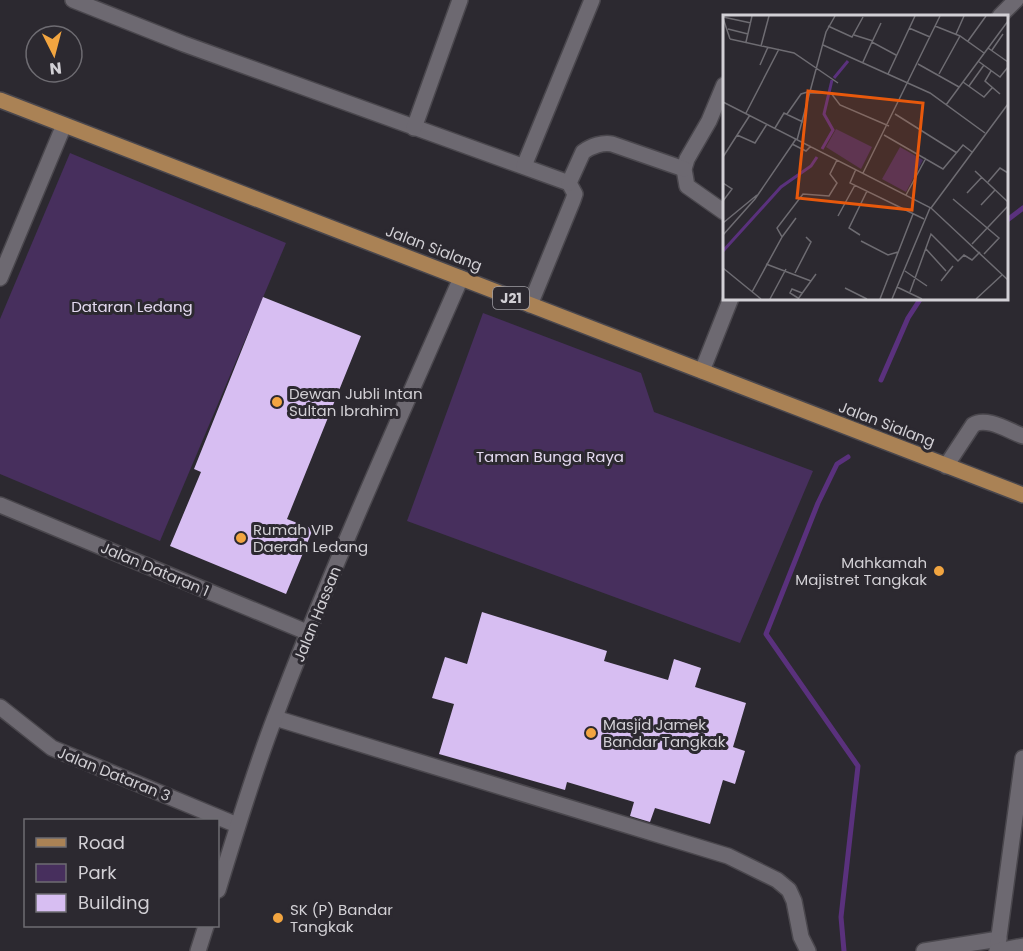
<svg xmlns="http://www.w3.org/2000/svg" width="1023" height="951" viewBox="0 0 1023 951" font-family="Poppins,sans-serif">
<rect width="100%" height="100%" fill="#2c2930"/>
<!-- green -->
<g fill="#472f5d">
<polygon points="70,153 286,243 160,541 0,474 0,319"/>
<polygon points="483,313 641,373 654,412 813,471 740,643 407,521"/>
</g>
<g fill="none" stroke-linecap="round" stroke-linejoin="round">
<!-- stream -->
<g stroke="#5a317d" stroke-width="5">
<polyline points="1006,221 1023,208"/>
<polyline points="881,380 908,318 921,298"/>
<polyline points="844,951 841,917 858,766 766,634 818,503 837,464 848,457"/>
</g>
</g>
<!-- building -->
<g fill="#d7bef2">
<polygon points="263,297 361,336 287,519 313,529 286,594 170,546 201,472 194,469"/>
<polygon points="482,612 607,651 604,661 668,680 674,659 701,668 695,687 746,703 733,747 745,751 735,784 723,780 710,824 655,808 650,822 630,816 634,802 567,782 565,790 439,754 454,704 432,698 445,657 467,664"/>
</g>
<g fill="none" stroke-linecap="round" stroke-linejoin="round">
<!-- minor casing -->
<g stroke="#4a474d" stroke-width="18">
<g id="minor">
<polyline points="73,0 184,44 569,183 575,194 573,200 530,305"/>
<polyline points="1000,16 1016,0"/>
<polyline points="724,85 709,121 687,159 684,169 687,186 724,212"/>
<polyline points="414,128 460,0"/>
<polyline points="524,166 592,0"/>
<path d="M569,183L583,152C591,146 603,142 612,144L684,169"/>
<polyline points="0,278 64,125"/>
<polyline points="702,371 731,298"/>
<path d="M946,466L973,425C986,416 1009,431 1023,436"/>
<polyline points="0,505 309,633"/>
<polyline points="0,707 52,748 237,825"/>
<polyline points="275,718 728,856 777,880 789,890 794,901 801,937 808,951"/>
<path d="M218,890C236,832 253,774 275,717C331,569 397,424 461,278"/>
<polyline points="198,951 206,926"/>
<polyline points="924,951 999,939"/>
<polyline points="997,951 1023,758"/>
<polyline points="997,951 1023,946"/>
</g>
</g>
<!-- major casing -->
<g stroke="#4a474d" stroke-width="18">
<polyline id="major" points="0,100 1023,495"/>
</g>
<!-- minor -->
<use href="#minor" stroke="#6d6971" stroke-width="15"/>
<!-- major -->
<use href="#major" stroke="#aa8255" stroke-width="15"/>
</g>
<!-- markers -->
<g fill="#f2a540" stroke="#2c2930" stroke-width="2">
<circle cx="277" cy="402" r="6"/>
<circle cx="241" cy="538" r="6"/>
<circle cx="939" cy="571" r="6"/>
<circle cx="591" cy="733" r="6"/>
<circle cx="278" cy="918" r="6"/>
</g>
<g text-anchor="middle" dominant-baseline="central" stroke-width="6" stroke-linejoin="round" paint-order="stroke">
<!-- shield labels -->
<rect fill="#2c2930" stroke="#a09ea4" stroke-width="1.5" x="493" y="287" width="36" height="22" rx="4.5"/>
<g font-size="14" font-weight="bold" fill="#d2d0d5">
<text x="511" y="298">J21</text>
</g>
<!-- street labels -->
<g font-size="15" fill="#d2d0d5" stroke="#2c2930">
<text transform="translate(434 248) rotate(21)">Jalan Sialang</text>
<text transform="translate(887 424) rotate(21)">Jalan Sialang</text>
<text transform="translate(155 569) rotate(23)">Jalan Dataran 1</text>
<text transform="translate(317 614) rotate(-68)">Jalan Hassan</text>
<text transform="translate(114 774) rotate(22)">Jalan Dataran 3</text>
</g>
<!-- park labels -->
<g font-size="15" fill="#e4daf0" stroke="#2c2930">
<text x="132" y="306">Dataran Ledang</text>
<text x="550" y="456">Taman Bunga Raya</text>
</g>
<!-- poi labels -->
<g font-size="15" fill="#d2d0d5" stroke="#2c2930" text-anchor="start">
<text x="289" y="393">Dewan Jubli Intan<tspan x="289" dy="17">Sultan Ibrahim</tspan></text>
<text x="253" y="529">Rumah VIP<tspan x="253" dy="17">Daerah Ledang</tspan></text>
<text x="927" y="562" text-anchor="end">Mahkamah<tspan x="927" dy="17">Majistret Tangkak</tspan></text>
<text x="603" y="724">Masjid Jamek<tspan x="603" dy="17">Bandar Tangkak</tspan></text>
<text x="290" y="909">SK (P) Bandar<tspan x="290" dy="17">Tangkak</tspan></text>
</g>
</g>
<!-- overview -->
<g transform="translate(723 15)">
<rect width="285" height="285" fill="#2c2930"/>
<path d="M113,114L149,132L138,154L103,132ZM177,132L200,145L183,177L159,164Z" fill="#472f5d"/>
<path fill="none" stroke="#5a317d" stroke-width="3" d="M111,63L125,46M99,134L110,115L101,99L109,65M0,236L58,172L88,151L94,142"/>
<path fill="none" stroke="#6e6c72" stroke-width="1.5" d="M0,2L28,8M0,3L7,24M105,11L129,22L140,2M212,11L237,21L261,38M186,13L207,22M5,14L25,19M233,19L241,1M131,20L150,26M7,24L71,38L115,68M245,26L263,1M23,27L29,1M149,27L158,8M100,30L207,78L262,118M38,31L46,1M265,33L285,47M269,35L280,19M255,46L277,62L285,52M140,47L149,27L173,40M195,49L236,72M37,50L45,32M268,56L262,66L277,79M165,59L192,1M216,59L237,21M240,67L261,82L269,73M246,71L261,50M87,78H108L117,90L166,111M0,87L208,193L285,265M223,90L285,6M23,98L56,34M64,99L78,79L88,76M172,99L234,138M52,113L61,98L80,107M14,120L32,128L44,109M161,120L220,154L240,130L249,137M74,125L103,17L112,1M69,129L83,136L88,131M0,142L27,100M133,154L127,168L201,204M252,156L285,187M140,158L217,1M265,167L277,153L285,158M0,168L9,174L0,186M244,178L259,162M183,180L203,143M230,184L276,223L261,239M258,190L272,175M208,193L285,89M115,201L132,170M0,208L34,180M0,220L32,184L73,124M137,220L126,213L144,176M59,222L73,203M138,226L165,240L175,237M249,229L285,191M203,234L223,256M43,249L88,266M0,253L38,284M182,256L204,271M72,258L88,227L83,222M218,266L230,251M174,272L199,284M122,273L144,284M29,277L59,222L54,213L80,179L106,181L114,168L107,159L114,145M187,277L208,219L235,246L241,240L249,245L257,237M75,283L67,278L69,274L79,278M47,284L63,254M75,284L93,259M157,284L190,199M169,284L207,193M253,284L279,260"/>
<path fill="#e8590c" fill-opacity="0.15" stroke="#e8590c" stroke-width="3" d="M85,76L200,88L189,195L74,183Z"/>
<rect width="285" height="285" fill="none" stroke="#d2d0d5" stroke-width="3"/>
</g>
<!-- legend -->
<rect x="24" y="819" width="195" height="108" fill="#2c2930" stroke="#6e6c72" stroke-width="1.5"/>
<rect x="36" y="838" width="30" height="9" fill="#aa8255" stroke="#6e6c72" stroke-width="1.5"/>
<text x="78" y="849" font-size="18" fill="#d2d0d5">Road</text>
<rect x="36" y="864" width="30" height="18" fill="#472f5d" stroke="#6e6c72" stroke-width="1.5"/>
<text x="78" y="879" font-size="18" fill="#d2d0d5">Park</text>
<rect x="36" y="894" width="30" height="18" fill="#d7bef2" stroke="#6e6c72" stroke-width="1.5"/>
<text x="78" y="909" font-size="18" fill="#d2d0d5">Building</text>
<!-- north arrow -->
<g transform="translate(54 54) rotate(174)"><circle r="28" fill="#2c2930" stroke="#6e6c72" stroke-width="1.5"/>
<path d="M0-4.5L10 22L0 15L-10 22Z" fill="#f2a540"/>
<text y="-9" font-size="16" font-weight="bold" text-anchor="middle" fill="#d2d0d5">N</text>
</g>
</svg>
